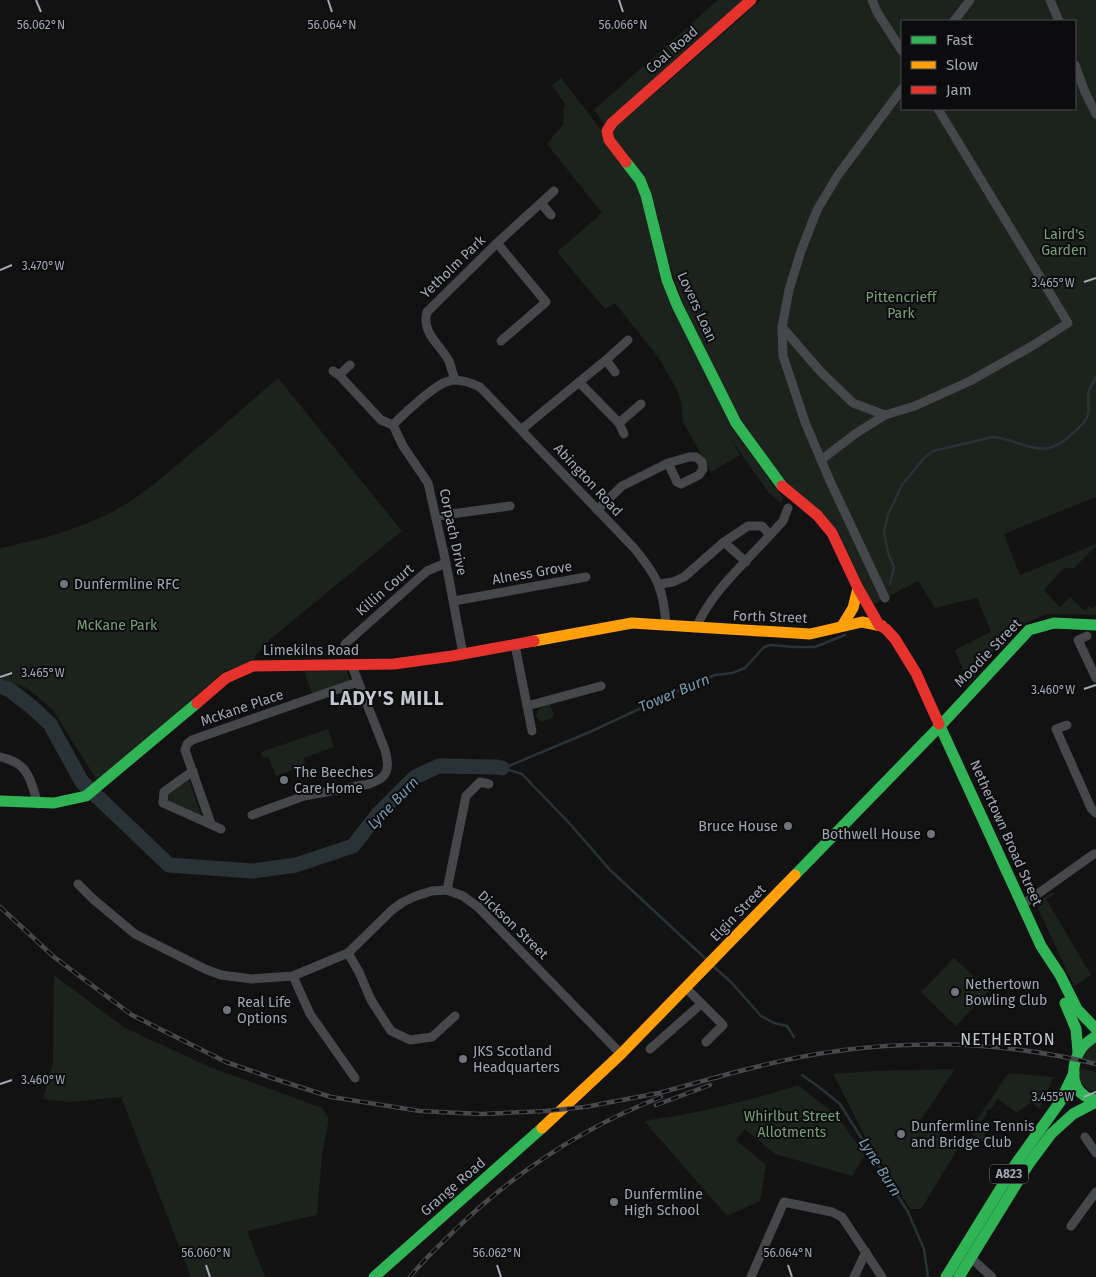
<svg xmlns="http://www.w3.org/2000/svg" width="1096" height="1277" viewBox="0 0 1096 1277" font-family="'Fira Sans',sans-serif">
<rect width="100%" height="100%" fill="#121212"/>
<!-- green -->
<g fill="#1c221c" fill-rule="evenodd">
<polygon points="718,0 745,0 604,124 594,110"/>
<path d="M761,0H1096V497L1004,534L1020,575L1096,544V546L1074,568H1064L1044,590L1060,607L1070,597L1085,611L1089,606L1092,609L1096,605V615L1047,614L1025,623L987,659L969,684L955,650L991,632L977,598L935,608L918,581L873,605L837,530L791,489L740,422L682,301L668,260L649,185L612,137L615,127L668,82ZM902,21H1075V109H902Z"/>
<polygon points="561,78 640,180 658,267 731,427 783,498 781,503 768,492 731,439 740,455 711,472 683,422 681,402 677,390 658,357 615,303 605,309 557,252 602,213 547,144 563,124 564,105 567,107 552,85"/>
<path d="M278,378L402,531L268,641L250,663L225,671L97,780L52,709L27,688L0,678V548C39,540 77,530 112,512C136,500 156,482 177,465C211,437 244,407 278,378Z"/>
<polygon points="347,670 350,682 313,696 304,671"/>
<path d="M550,704L554,715L551,719L541,722L536,717C537,707 542,706 550,704Z"/>
<polygon points="328,729 334,747 304,758 306,765 276,776 268,756 263,758 261,752"/>
<polygon points="189,780 202,818 168,802 169,795"/>
<polygon points="1051,893 1056,893 1046,899 1091,975 1074,986 1038,908 1041,900"/>
<polygon points="954,958 989,991 956,1026 921,992"/>
<polygon points="54,975 125,1028 210,1067 322,1108 329,1119 322,1154 317,1215 247,1231 265,1277 191,1277 121,1097 70,1102 43,1099 53,1063"/>
<polygon points="1096,1040 1096,1063 1080,1059"/>
<path d="M1078,1068L1096,1072V1094C1083,1087 1078,1083 1078,1068Z"/>
<polygon points="955,1069 920,1121 959,1147 921,1209 910,1209 885,1167 872,1150 833,1074 875,1071"/>
<polygon points="1008,1073 1053,1077 1040,1109 1031,1102 1017,1113 998,1099 991,1109 986,1110 987,1114 979,1124 986,1130 983,1142 969,1132"/>
<path d="M798,1085L837,1116L865,1155L852,1176L775,1154L745,1129L736,1140L766,1165L760,1201L727,1216L644,1121C697,1113 747,1102 798,1085Z"/>
</g>
<g fill="none" stroke-linecap="round" stroke-linejoin="round">
<!-- stream -->
<g stroke="#283237" stroke-width="2.5">
<path d="M890,584L894,567L888,553L884,531L888,515L902,485L923,459L933,451L993,437C1028,441 1042,464 1074,432C1079,428 1087,421 1088,414C1090,407 1087,399 1089,391C1090,387 1094,382 1096,377"/>
<polyline points="502,768 522,774 571,825 610,870 707,960"/>
<polyline points="504,768 592,731 682,689 715,675 732,673 745,668 764,647 771,645 795,647 815,647 845,635"/>
<polyline points="713,966 731,982 761,1016 774,1023 787,1026 794,1037"/>
<polyline points="802,1075 819,1087 840,1104 908,1212 924,1249 928,1277"/>
</g>
<!-- river -->
<polyline stroke="#283237" stroke-width="15" points="0,686 10,690 33,708 50,724 82,782 169,865 253,871 296,865 353,846 378,814 415,777 439,766 497,767 502,768"/>
<!-- street -->
<g stroke="#46474b" stroke-width="9">
<polyline points="872,0 877,12 902,51"/>
<polyline points="1050,0 1059,21"/>
<polyline points="954,21 970,0"/>
<polyline points="1075,65 1085,92 1096,114"/>
<polyline points="541,203 551,215"/>
<polyline points="497,243 546,302 501,341"/>
<polyline points="782,327 820,371 853,403 885,415"/>
<polyline points="606,360 615,372"/>
<polyline points="333,371 339,375 381,420 393,425"/>
<polyline points="339,375 350,365"/>
<path d="M455,380C453,374 451,367 449,361C440,344 421,333 427,312L497,243L554,191"/>
<polyline points="579,382 619,423 624,434"/>
<polyline points="619,423 641,404"/>
<polyline points="522,429 606,360 628,340"/>
<polyline points="821,460 855,434 885,415 915,406 970,381 1032,346 1068,323 938,109"/>
<polyline points="597,510 622,486 668,463 689,457 696,457 702,462 703,469 699,475 681,484 677,482 668,463"/>
<polyline points="437,516 510,506"/>
<polyline points="724,542 746,562"/>
<polyline points="660,584 673,582 684,577 724,542 748,526 762,526 770,535 783,521 788,508"/>
<polyline points="885,598 830,481 805,422 783,356 782,327 789,290 801,251 817,210 838,175 902,89"/>
<polyline points="454,601 586,577"/>
<path d="M696,628C711,592 744,564 770,535"/>
<polyline points="1087,636 1078,640 1096,678"/>
<polyline points="345,644 427,571 446,563"/>
<polyline points="515,645 532,731"/>
<path d="M463,654L446,563L428,483L403,446L393,425C402,415 412,407 422,398C445,380 452,374 480,387L634,548C657,576 664,589 666,626"/>
<polyline points="527,706 601,686"/>
<polyline points="1067,725 1056,729 1091,808 1096,813"/>
<path d="M0,757C29,763 30,779 38,804"/>
<polyline points="193,771 164,792 163,803 221,829"/>
<path d="M252,815L304,796L369,784C389,778 390,768 385,750L352,666"/>
<polyline points="211,824 185,750 187,744 192,740 358,682"/>
<polyline points="78,884 93,899 135,934 205,969 221,975 252,979 293,976 348,953 392,910 403,902 416,896 432,891 447,890 463,896 478,907 621,1054"/>
<polyline points="447,890 466,796 480,782 489,784"/>
<polyline points="1022,905 1094,854 1096,854"/>
<polyline points="348,953 359,972 371,1000 391,1031 410,1040 432,1037 455,1016"/>
<polyline points="293,976 310,1014 355,1078"/>
<polyline points="686,988 723,1025 706,1042"/>
<polyline points="650,1049 701,1004"/>
<polyline points="1085,1137 1096,1153"/>
<polyline points="1071,1226 1096,1192"/>
<polyline points="971,1258 992,1277"/>
<polyline points="751,1277 784,1202 832,1212 842,1217 882,1277"/>
<polyline points="854,1277 866,1252"/>
</g>
<!-- fast -->
<g stroke="#30b455" stroke-width="11">
<polyline points="626,162 640,180 646,195 667,280 677,305 736,423 782,486"/>
<polyline points="939,724 1041,946 1060,975 1077,1009 1096,1029"/>
<polyline points="0,801 54,803 86,796 197,703"/>
<polyline points="795,875 941,725 1029,630 1054,623 1096,625"/>
<polyline points="1065,1003 1076,1029 1078,1052"/>
<path d="M1096,1036C1090,1040 1085,1043 1081,1049C1072,1062 1069,1086 1085,1096C1088,1098 1092,1099 1096,1100"/>
<polyline points="374,1277 542,1128"/>
<polyline points="946,1277 1017,1162 1060,1102 1074,1073"/>
<polyline points="959,1277 1028,1165 1051,1134 1073,1114 1096,1102"/>
</g>
<!-- slow -->
<g stroke="#ff9f0a" stroke-width="11">
<polyline points="842,626 853,608 858,588"/>
<polyline points="534,641 632,623 810,634 862,622 882,626"/>
<polyline points="542,1128 621,1054 795,875"/>
</g>
<!-- jam -->
<g stroke="#e5322d" stroke-width="11">
<polyline points="626,162 609,140 607,131 612,123 751,0"/>
<polyline points="782,486 817,515 832,533 858,588 879,625 886,629 895,639 916,673 939,724"/>
<polyline points="197,703 226,678 253,666 394,664 452,656 534,641"/>
</g>
<!-- rail casing -->
<g stroke="#47484b" stroke-width="4.5">
<g id="rail">
<polyline points="0,907 54,957 132,1015 226,1062 272,1078 331,1097 420,1111 481,1114 546,1111 585,1107 659,1093 721,1076"/>
<path d="M715,1078C730,1073 745,1070 760,1066C869,1038 986,1037 1096,1064"/>
<polyline points="656,1105 710,1085"/>
<path d="M410,1277C423,1260 439,1246 455,1230C514,1173 584,1127 661,1097"/>
</g>
</g>
<!-- rail -->
<use href="#rail" stroke="#0c0c0e" stroke-width="2.5" stroke-dasharray="8" stroke-linecap="butt"/>
</g>
<!-- ticks -->
<path fill="none" stroke="#a2a8b4" stroke-width="2" d="M36,0L41,12M328,0L332,12M619,0L623,12M0,270L12,265M1084,282L1096,278M0,677L12,673M1084,689L1096,685M0,1084L12,1080M1084,1097L1096,1092M206,1265L210,1277M497,1265L501,1277M788,1265L792,1277"/>
<!-- markers -->
<g fill="#70747b" stroke="#0c0c0e" stroke-width="2">
<circle cx="64" cy="584" r="5"/>
<circle cx="284" cy="780" r="5"/>
<circle cx="788" cy="826" r="5"/>
<circle cx="931" cy="834" r="5"/>
<circle cx="955" cy="992" r="5"/>
<circle cx="227" cy="1010" r="5"/>
<circle cx="463" cy="1059" r="5"/>
<circle cx="901" cy="1134" r="5"/>
<circle cx="614" cy="1202" r="5"/>
</g>
<g text-anchor="middle" dominant-baseline="central" stroke-width="4" stroke-linejoin="round" paint-order="stroke">
<!-- shield labels -->
<rect fill="#0c0c0e" stroke="#757982" stroke-width="1" x="990" y="1164.5" width="38" height="19" rx="4"/>
<g font-size="12" font-weight="bold" fill="#a2a8b4">
<text x="1009" y="1174">A823</text>
</g>
<!-- street labels -->
<g font-size="14" fill="#a2a8b4" stroke="#0c0c0e">
<text transform="translate(672 50) rotate(-41)">Coal Road</text>
<text transform="translate(453 267) rotate(-44)">Yetholm Park</text>
<text transform="translate(697 307) rotate(65)">Lovers Loan</text>
<text transform="translate(588 480) rotate(47)">Abington Road</text>
<text transform="translate(453 532) rotate(78)">Corpach Drive</text>
<text transform="translate(532 573) rotate(-10)">Alness Grove</text>
<text transform="translate(385 590) rotate(-41)">Killin Court</text>
<text transform="translate(770 617) rotate(2)">Forth Street</text>
<text x="311" y="650">Limekilns Road</text>
<text transform="translate(988 653) rotate(-46)">Moodie Street</text>
<text transform="translate(242 708) rotate(-19)">McKane Place</text>
<text transform="translate(1006 833) rotate(66)">Nethertown Broad Street</text>
<text transform="translate(738 913) rotate(-46)">Elgin Street</text>
<text transform="translate(513 925) rotate(44)">Dickson Street</text>
<text transform="translate(453 1187) rotate(-41)">Grange Road</text>
</g>
<!-- park labels -->
<g font-size="14" fill="#78a079" stroke="#0c0c0e">
<text x="1064" y="234">Laird's<tspan x="1064" dy="16">Garden</tspan></text>
<text x="901" y="297">Pittencrieff<tspan x="901" dy="16">Park</tspan></text>
<text x="117" y="625">McKane Park</text>
<text x="792" y="1116">Whirlbut Street<tspan x="792" dy="16">Allotments</tspan></text>
</g>
<!-- poi labels -->
<g font-size="14" fill="#a2a8b4" stroke="#0c0c0e" text-anchor="start">
<text x="74" y="584">Dunfermline RFC</text>
<text x="294" y="772">The Beeches<tspan x="294" dy="16">Care Home</tspan></text>
<text x="778" y="826" text-anchor="end">Bruce House</text>
<text x="921" y="834" text-anchor="end">Bothwell House</text>
<text x="965" y="984">Nethertown<tspan x="965" dy="16">Bowling Club</tspan></text>
<text x="237" y="1002">Real Life<tspan x="237" dy="16">Options</tspan></text>
<text x="473" y="1051">JKS Scotland<tspan x="473" dy="16">Headquarters</tspan></text>
<text x="911" y="1126">Dunfermline Tennis<tspan x="911" dy="16">and Bridge Club</tspan></text>
<text x="624" y="1194">Dunfermline<tspan x="624" dy="16">High School</tspan></text>
</g>
<!-- water labels -->
<g font-size="15" font-style="italic" fill="#7799b0" stroke="#0c0c0e">
<text transform="translate(674 693) rotate(-23)">Tower Burn</text>
<text transform="translate(393 803) rotate(-46)">Lyne Burn</text>
<text transform="translate(880 1167) rotate(58)">Lyne Burn</text>
</g>
<!-- quarter labels -->
<g font-size="16" letter-spacing="1" fill="#c3c7d0" stroke="#0c0c0e">
<text x="1008" y="1039">NETHERTON</text>
</g>
<!-- district labels -->
<g font-size="19" font-weight="bold" letter-spacing="1" fill="#c3c7d0" stroke="#0c0c0e">
<text x="387" y="698">LADY'S MILL</text>
</g>
</g>
<g font-size="12" text-anchor="middle" fill="#a2a8b4" stroke="#0c0c0e" stroke-width="4" stroke-linejoin="round" paint-order="stroke">
<text x="41" y="29">56.062°N</text>
<text x="332" y="29">56.064°N</text>
<text x="623" y="29">56.066°N</text>
<text x="43" y="270">3.470°W</text>
<text x="1053" y="287">3.465°W</text>
<text x="43" y="677">3.465°W</text>
<text x="1053" y="694">3.460°W</text>
<text x="43" y="1084">3.460°W</text>
<text x="1053" y="1101">3.455°W</text>
<text x="206" y="1257">56.060°N</text>
<text x="497" y="1257">56.062°N</text>
<text x="788" y="1257">56.064°N</text>
</g>
<!-- legend -->
<rect x="901" y="20" width="175" height="90" fill="#0c0c0e" stroke="#484a50"/>
<rect x="911" y="36" width="25" height="8" fill="#30b455" stroke="#484a50"/>
<text x="946" y="45" font-size="15" fill="#a2a8b4">Fast</text>
<rect x="911" y="61" width="25" height="8" fill="#ff9f0a" stroke="#484a50"/>
<text x="946" y="70" font-size="15" fill="#a2a8b4">Slow</text>
<rect x="911" y="86" width="25" height="8" fill="#e5322d" stroke="#484a50"/>
<text x="946" y="95" font-size="15" fill="#a2a8b4">Jam</text>
</svg>
